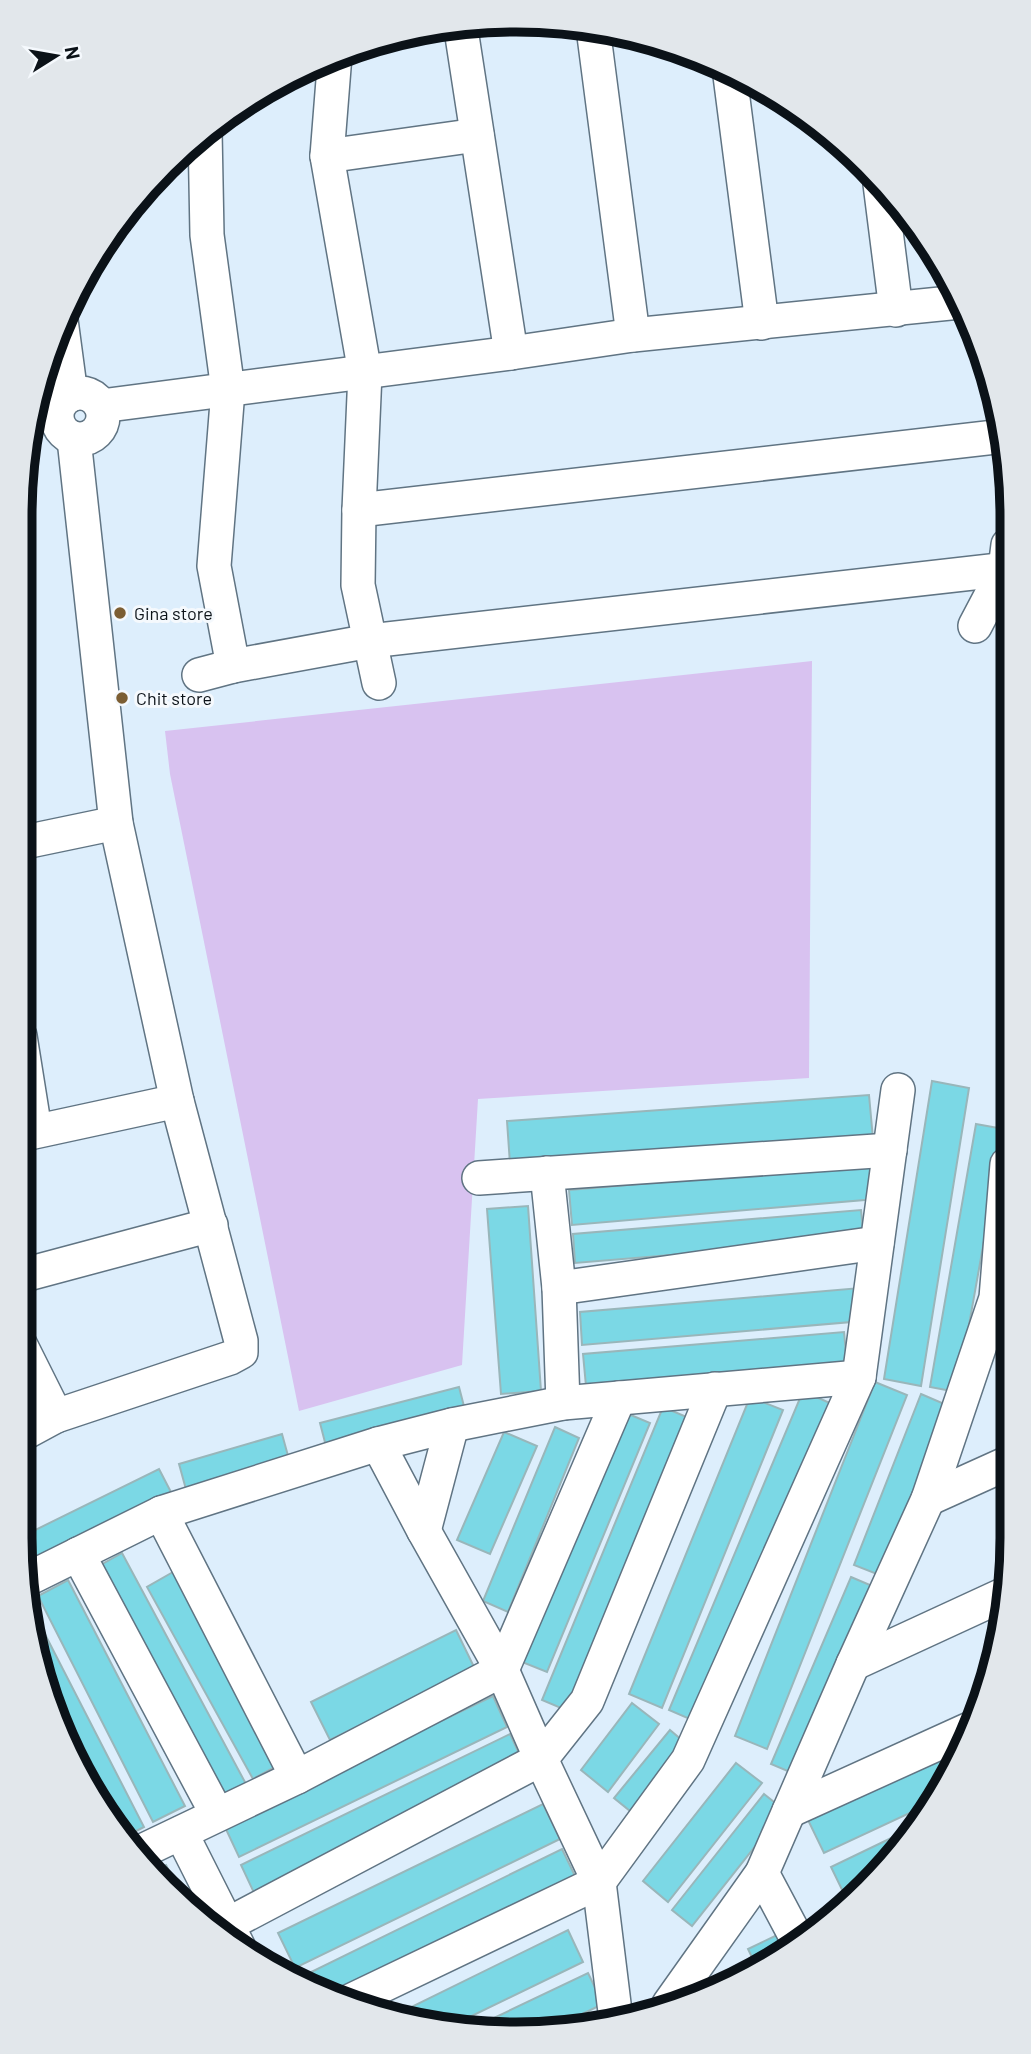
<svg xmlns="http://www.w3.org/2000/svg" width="1031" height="2054" viewBox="0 0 1031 2054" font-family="Barlow,sans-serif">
<rect width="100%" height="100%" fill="#ddeefc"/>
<!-- green -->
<polygon fill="#d8c2f0" points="812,661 809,1078 478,1099 462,1365 299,1411 170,774 165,731"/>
<!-- building -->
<g fill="#7bd8e5" stroke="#99b6ba" stroke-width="2">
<polygon points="932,1081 969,1088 921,1386 884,1379"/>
<polygon points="869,1095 873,1139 510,1164 507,1121"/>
<polygon points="976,1124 1004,1129 957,1392 930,1387"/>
<polygon points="872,1164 876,1199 572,1225 569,1190"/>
<polygon points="528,1206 541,1391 501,1394 487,1209"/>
<polygon points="861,1210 864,1239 575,1263 573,1234"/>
<polygon points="860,1288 863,1321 582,1345 580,1312"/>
<polygon points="844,1332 847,1364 586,1386 583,1354"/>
<polygon points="875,1382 907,1395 767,1749 735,1736"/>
<polygon points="459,1387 466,1414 327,1450 320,1423"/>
<polygon points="803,1391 832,1404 699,1723 669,1710"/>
<polygon points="921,1394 949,1406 882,1576 854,1565"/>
<polygon points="750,1397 783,1410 662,1708 629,1694"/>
<polygon points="663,1407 689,1418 568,1711 542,1700"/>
<polygon points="626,1413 650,1423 547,1672 522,1662"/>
<polygon points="555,1427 579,1438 508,1612 483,1601"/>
<polygon points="504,1432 537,1446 490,1554 457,1540"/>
<polygon points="282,1434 290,1463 187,1493 179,1464"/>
<polygon points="159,1469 172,1494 24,1567 19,1538"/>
<polygon points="122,1553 246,1784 222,1797 97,1567"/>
<polygon points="173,1572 280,1764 253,1779 147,1587"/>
<polygon points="851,1577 877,1588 797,1775 771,1764"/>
<polygon points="68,1580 185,1806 153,1822 38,1596"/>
<polygon points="31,1607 144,1827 121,1839 46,1698"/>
<polygon points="456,1630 475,1669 330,1740 311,1702"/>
<polygon points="493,1696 507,1727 239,1857 224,1825"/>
<polygon points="632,1703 659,1724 608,1792 581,1770"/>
<polygon points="670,1730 690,1747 635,1815 614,1798"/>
<polygon points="510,1734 525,1766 256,1897 241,1865"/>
<polygon points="965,1747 961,1758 927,1805 824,1853 808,1820"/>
<polygon points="736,1763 762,1783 668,1902 643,1881"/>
<polygon points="764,1794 784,1810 692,1926 672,1910"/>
<polygon points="543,1804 560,1839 295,1968 278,1933"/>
<polygon points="910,1829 867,1889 848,1902 831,1867"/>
<polygon points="562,1849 577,1880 332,1999 305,1986 301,1977"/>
<polygon points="166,1865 181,1896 154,1871"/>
<polygon points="568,1930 583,1962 451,2026 418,2025 391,2017"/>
<polygon points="777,1935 784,1948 757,1968 748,1949"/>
<polygon points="742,1965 747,1975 735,1984 717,1989 712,1980"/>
<polygon points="588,1973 603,2004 549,2030 475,2027"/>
</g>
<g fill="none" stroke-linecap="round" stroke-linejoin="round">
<!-- street casing -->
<g stroke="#607483" stroke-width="36">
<g id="street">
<polyline points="460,23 511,353"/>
<polyline points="593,28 633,335"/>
<polyline points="335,55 327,156 365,373 359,510 358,585 379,683"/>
<polyline points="729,68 762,323"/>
<polyline points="205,131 207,235 228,390 214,566 233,666"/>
<polyline points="327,156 477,135"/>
<polyline points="880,184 896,310"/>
<polyline points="61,320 71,395"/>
<circle cx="80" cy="416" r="23"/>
<polyline points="101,406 511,353 633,335 960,302"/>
<polyline points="359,510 1004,436"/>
<polyline points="975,626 1005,569 1008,545"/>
<polyline points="199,675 233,666 370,641 1008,569"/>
<polyline points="20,843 116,823"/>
<polyline points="20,1036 35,1130"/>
<polyline points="20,1135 177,1101"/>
<polyline points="547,1173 559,1288 563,1403"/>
<polyline points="479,1178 890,1150"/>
<polyline points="20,1276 211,1225"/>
<polyline points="559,1288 877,1243"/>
<polyline points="56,1416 230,1358 241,1352 241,1341 177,1101 116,823 74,439"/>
<polyline points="19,1436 56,1416 19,1342"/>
<polyline points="378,1444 424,1531 502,1670 541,1759 599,1882 616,2020"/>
<polyline points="928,1499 1010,1462"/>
<polyline points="161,1513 297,1777"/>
<polyline points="424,1531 452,1425"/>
<polyline points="78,1554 217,1814"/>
<polyline points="26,1580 161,1513 378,1444 452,1425 563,1403 859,1377"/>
<polyline points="853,1664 1007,1593"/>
<polyline points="789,1811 972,1728"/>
<polyline points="181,1833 241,1952"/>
<polyline points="136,1854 297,1777 502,1670 619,1398"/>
<polyline points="762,1873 797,1939"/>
<polyline points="217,1930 541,1759 587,1701 715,1389"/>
<polyline points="346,2003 599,1882 688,1760 859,1377 898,1090"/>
<polyline points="669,2004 762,1873 853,1664 928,1499 996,1298 1007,1164 1010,1163"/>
</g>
</g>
<!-- street -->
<use href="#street" stroke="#fff" stroke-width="33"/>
</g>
<!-- markers -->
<g fill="#7c5e33" stroke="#f5f9fd" stroke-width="2.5">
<circle cx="120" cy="613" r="7"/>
<circle cx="122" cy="698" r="7"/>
</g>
<g text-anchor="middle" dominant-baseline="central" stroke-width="6" stroke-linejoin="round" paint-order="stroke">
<!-- poi labels -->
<g font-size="18" fill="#0b1218" stroke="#f5f9fd" text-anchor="start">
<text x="134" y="613">Gina store</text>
<text x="136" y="698">Chit store</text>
</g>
</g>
<!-- crop -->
<path d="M0 0H1031V2054H0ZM516 32H516A484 484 0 0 1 1000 516V1538A484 484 0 0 1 516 2022H516A484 484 0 0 1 32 1538V516A484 484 0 0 1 516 32Z" fill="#e2e7eb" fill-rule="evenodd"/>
<path fill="none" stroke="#0b1218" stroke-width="9" d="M516 32H516A484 484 0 0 1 1000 516V1538A484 484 0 0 1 516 2022H516A484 484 0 0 1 32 1538V516A484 484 0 0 1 516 32Z"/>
<!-- north arrow -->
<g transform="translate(56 56) rotate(79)" stroke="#f5f9fd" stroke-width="5" paint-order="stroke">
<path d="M0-5L12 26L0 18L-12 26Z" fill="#0b1218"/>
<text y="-10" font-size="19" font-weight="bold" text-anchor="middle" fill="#0b1218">N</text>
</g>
</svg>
